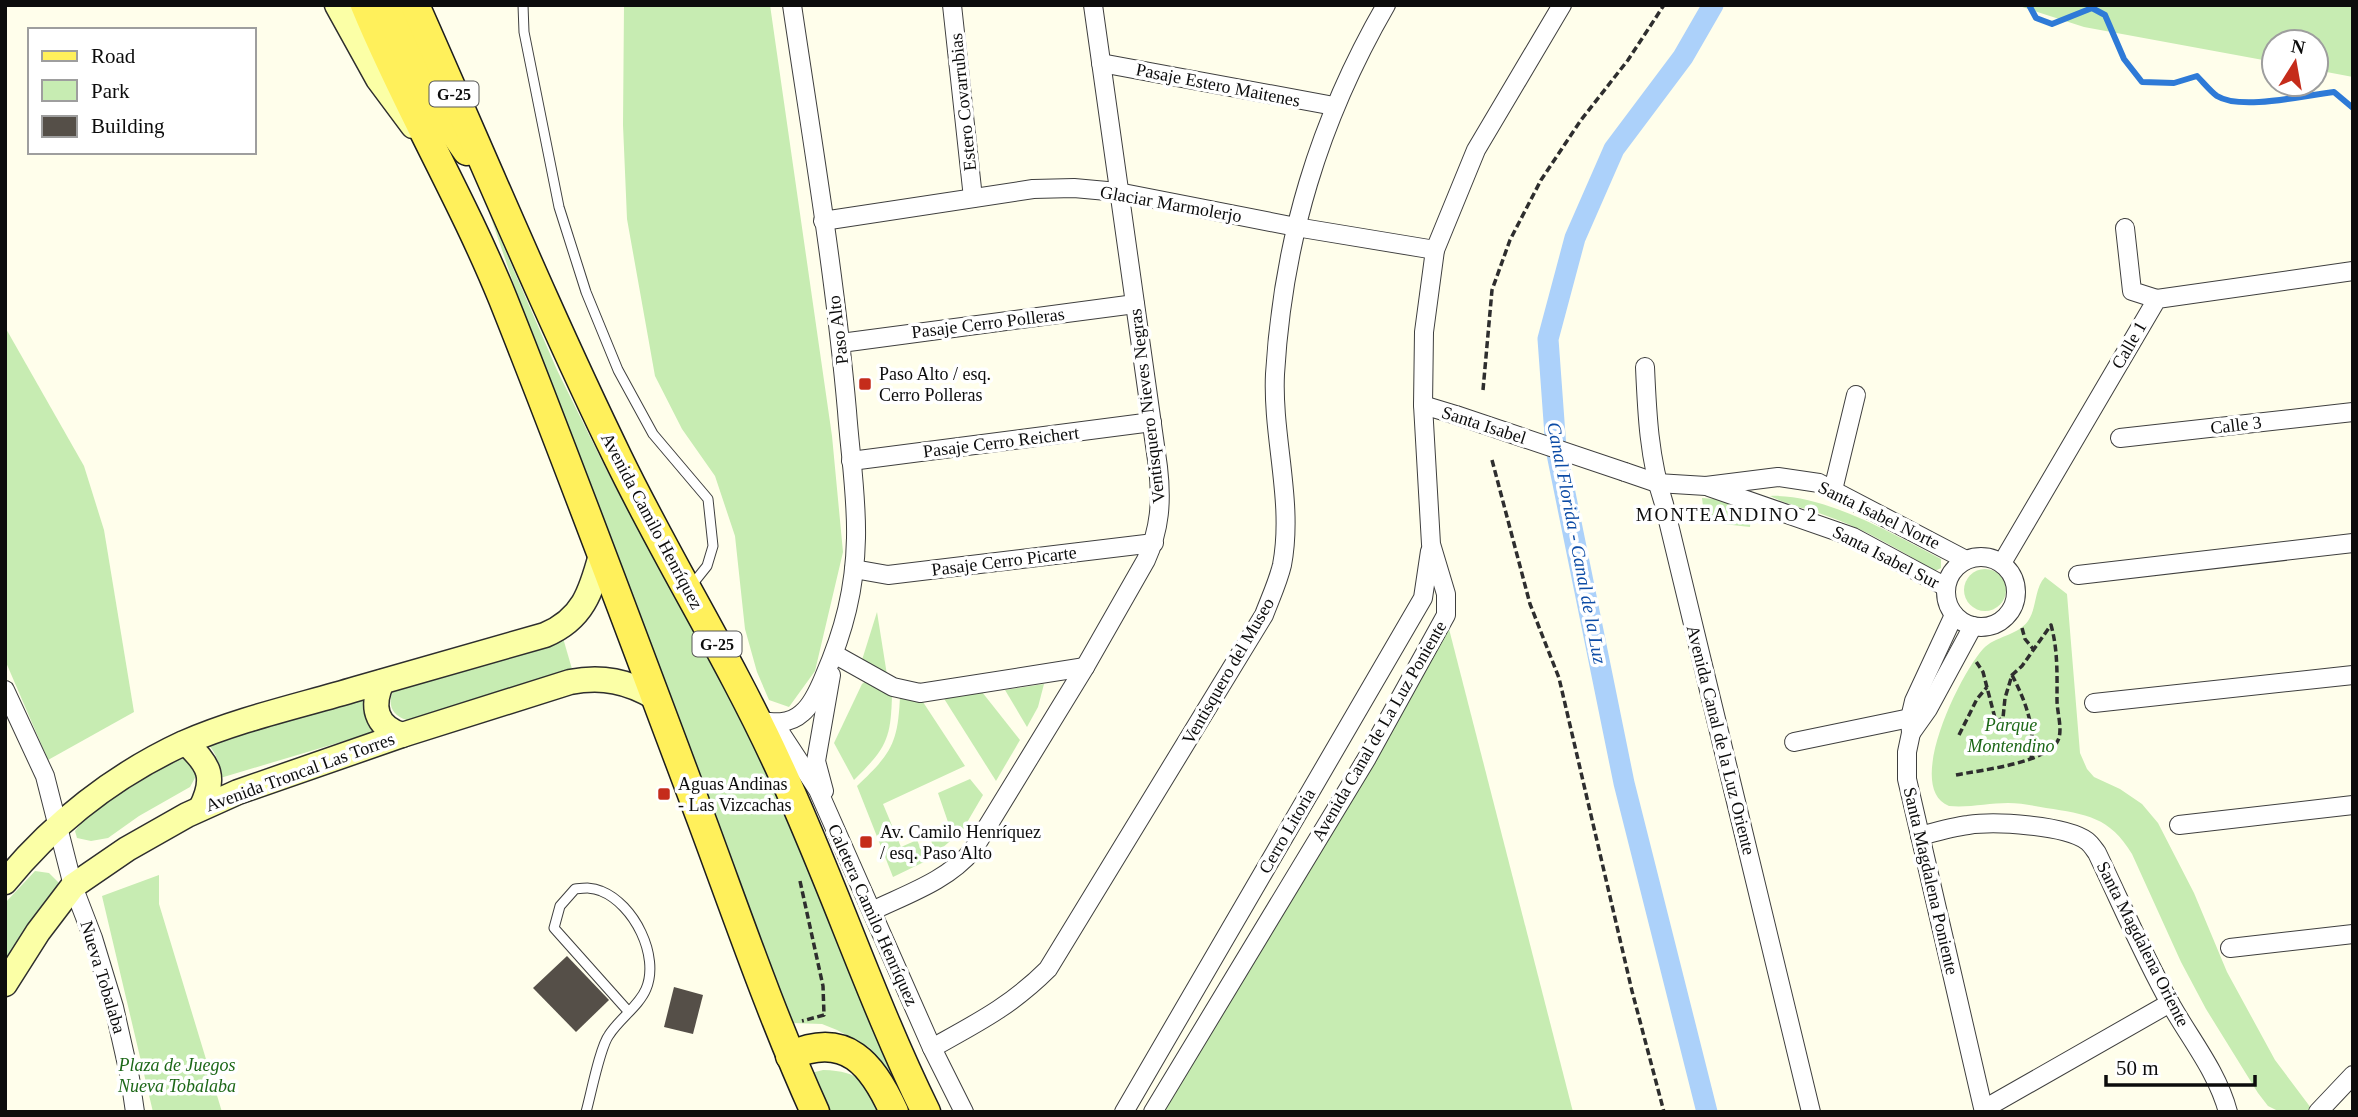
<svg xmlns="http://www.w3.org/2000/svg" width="2358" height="1117" viewBox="0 0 2358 1117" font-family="'Times New Roman',serif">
<rect width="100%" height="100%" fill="#fffeeb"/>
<!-- green -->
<g fill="#c7ecb2">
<polygon points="624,5 770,5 832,436 843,552 815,671 789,707 769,700 757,672 745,629 735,536 715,476 682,429 655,376 627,219 623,125"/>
<polygon points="2016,5 2353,5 2353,77 2316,70 2316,42 2274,42 2274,62 2084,27"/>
<polygon points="490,215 557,370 607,471 756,748 917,1112 909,1112 891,1077 870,1048 837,1030 822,1024 792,1023 569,445"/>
<polygon points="5,327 84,466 104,530 134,712 48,760 5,660"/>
<path d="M1770,496C1823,493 1895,535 1941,559V568L1935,571C1901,551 1865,529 1827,516C1808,509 1788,505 1770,496Z"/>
<polygon points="1702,498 1728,500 1752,508 1750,527 1705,522"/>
<circle cx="1985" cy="590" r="21"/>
<path d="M2045,577L2067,594L2080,753L2087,769L2094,777L2120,789L2142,804L2158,823L2194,893L2227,972L2275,1060L2314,1112H2280L2268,1106L2258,1093L2206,1009L2181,962L2132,854C2110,817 2086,814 2046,808C2034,806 2021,803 2008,803C1989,803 1968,808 1949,806C1903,788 1961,673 1983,649C1995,636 2017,636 2028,621C2037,608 2034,589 2045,577Z"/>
<polygon points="877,612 887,675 862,660"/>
<polygon points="1448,625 1573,1112 1153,1112"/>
<path d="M563,638L572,669L407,720C389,715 386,699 397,685Z"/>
<path d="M867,680L892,694C891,740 886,748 854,780L834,743L862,684Z"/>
<polygon points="1044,684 1038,707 1027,727 1005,690"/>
<polygon points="982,692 1020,740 996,781 943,697"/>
<path d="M369,695L381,730L217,779C221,762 217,754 205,741Z"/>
<path d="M900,696L923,702L965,766L883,804L901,847L917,840L926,861L893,877L857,786C892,753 898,743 900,696Z"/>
<polygon points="189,758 196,776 190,787 139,816 108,838 91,841 77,838 75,831 91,811 176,760"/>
<polygon points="970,779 983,795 962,831 935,854 929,833 948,822 938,793"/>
<polygon points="35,871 49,873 60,884 5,964 5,903"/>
<polygon points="159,875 159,904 222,1112 153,1112 102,896"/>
<path d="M823,1070C862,1071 863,1083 884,1112H830L811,1073Z"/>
</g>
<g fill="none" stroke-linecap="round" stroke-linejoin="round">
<!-- stream -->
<path stroke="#2e7ad7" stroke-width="6" d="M2029,5L2036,18L2052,24L2092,8L2105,15L2124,59L2142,82L2174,83L2197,76C2203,82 2210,91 2217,96C2241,111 2306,95 2334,92L2353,108"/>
<!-- canal -->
<polyline stroke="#acd1fa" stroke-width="21" points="1707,1112 1624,783 1556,449 1548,339 1575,238 1614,149 1683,57 1713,5"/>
</g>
<!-- building -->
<g fill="#554f48">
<polygon points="567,956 609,1000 576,1032 533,988"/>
<polygon points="674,987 703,995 693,1034 664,1027"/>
</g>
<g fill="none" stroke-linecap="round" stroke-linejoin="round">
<!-- lane casing -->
<g stroke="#3f3f3f" stroke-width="11">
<g id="lane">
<polyline points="523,5 524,32 559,207 586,292 618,370 653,434 708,499 713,546 707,566 691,586"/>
<path d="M586,1112C591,1094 600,1047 609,1035C619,1019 639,1006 646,989C660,956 634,904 601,891C592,887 585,888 575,889L560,906L554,928L628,1011"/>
</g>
</g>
<!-- street casing -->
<g stroke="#3f3f3f" stroke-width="20">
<g id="street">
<polyline points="952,5 973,198"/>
<polyline points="1101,63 1334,106"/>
<polyline points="823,221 1033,189 1074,188 1118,192 1296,227 1435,250"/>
<polyline points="2125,228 2132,291 2157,299"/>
<polyline points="841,343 1135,304"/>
<path d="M1645,367C1647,413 1649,459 1664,504L1811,1112"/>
<polyline points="1423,405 1456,415"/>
<polyline points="2120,438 2353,412"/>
<polyline points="851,461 1152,422"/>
<polyline points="1625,472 1657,483 1706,486 1778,477 1819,483 1966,560"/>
<polyline points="1709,487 1853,537 1946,587"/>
<polyline points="1833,490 1856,395"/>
<circle cx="1981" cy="592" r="35"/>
<polyline points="2002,563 2157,299 2353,271"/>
<polyline points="854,569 888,575 1154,543"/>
<polyline points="2078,575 2353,543"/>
<polyline points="1954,615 1914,701 1910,718 1911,733 1907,752 1907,779 1984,1112"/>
<polyline points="834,654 893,687 920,693 1085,667"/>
<polyline points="5,690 45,776 73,886 93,938 114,1007 130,1078 135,1112"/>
<polyline points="2094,703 2353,675"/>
<path d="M757,720C773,723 789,725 802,713C812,705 819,689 824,677C844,631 855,589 856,538C857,496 850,453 847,411C835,275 812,140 792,5"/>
<polyline points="774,723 818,790 932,1048 964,1112"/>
<polyline points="1911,733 1928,709 1973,626"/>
<polyline points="1794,742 1910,718"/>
<polyline points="824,791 816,761 831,675"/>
<polyline points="2179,825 2353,805"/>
<path d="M1920,836C1935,832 1952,827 1968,825C1995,821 2065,825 2087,841C2091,844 2094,849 2097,853C2121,903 2143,955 2170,1003C2190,1039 2217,1071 2228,1112"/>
<path d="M872,911C907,894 947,881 973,850L1085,667L1146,560C1160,529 1162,501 1158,467L1093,5"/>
<polyline points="2230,948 2353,934"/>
<path d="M932,1048C977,1023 1011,1006 1048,969L1264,615C1270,599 1278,582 1282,565C1294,502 1272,437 1275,374C1283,240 1319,121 1386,5"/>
<polyline points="1984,1109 2170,1003"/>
<polyline points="1124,1112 1423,598 1430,551"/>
<polyline points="1153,1112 1367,758 1446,615 1446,594 1431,544 1423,405 1424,332 1435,250 1476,150 1562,5"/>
<polyline points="2318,1112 2353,1075"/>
</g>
</g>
<!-- secondary casing -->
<g stroke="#2e2e2e" stroke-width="27">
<g id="secondary">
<polyline points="337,5 378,79 413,126"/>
<path d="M382,682C371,706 375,726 402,735"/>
<path d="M186,743C210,765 216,778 201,808"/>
<path d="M5,882C53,823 115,775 184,743C239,719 299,706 356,689C419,671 482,653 545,635C583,619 591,592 601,555"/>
<path d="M5,984L38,932L73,886L127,849L187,815L238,792L402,735L570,682C602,676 628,681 656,698"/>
</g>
</g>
<!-- primary casing -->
<g stroke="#1d1d1d" stroke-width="31">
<g id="primary">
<path d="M365,5C406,105 462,198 503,299C572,472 636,646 702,821C738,918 772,1017 815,1112"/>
<polyline points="386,5 426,92 467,151"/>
<path d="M415,5C482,156 546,310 618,458C668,561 729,658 777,762C831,877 870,998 926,1112"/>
<path d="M790,1056C846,1030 873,1065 894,1112"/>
</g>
</g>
<!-- path -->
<g stroke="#2e2e2e" stroke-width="3.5" stroke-dasharray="7 3.5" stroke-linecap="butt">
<polyline points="1483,390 1492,290 1510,240 1541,180 1581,120 1628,60 1664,5"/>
<polyline points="1492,460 1530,604 1559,678 1632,991 1664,1112"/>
<polyline points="2022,628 2025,639 2034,650"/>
<path d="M2012,675C2026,702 2036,729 2031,759"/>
<polyline points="1959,735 1977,699 1987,687"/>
<path d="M1956,775C1980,770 2051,763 2059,738C2062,726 2057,712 2057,700C2057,675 2058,650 2051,625L2022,666L2012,675L2005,698L2003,718L1996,722L1983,672L1975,660"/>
<polyline points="800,881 823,986 824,1015 802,1021"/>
</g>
<!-- lane -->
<use href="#lane" stroke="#fff" stroke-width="9"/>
<!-- street -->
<use href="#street" stroke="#fff" stroke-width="18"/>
<!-- secondary -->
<use href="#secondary" stroke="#fbffa6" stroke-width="24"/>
<!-- primary -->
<use href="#primary" stroke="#fff05b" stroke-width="28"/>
<!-- street-bridge casing -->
<g stroke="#3f3f3f" stroke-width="20" stroke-linecap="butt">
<polyline id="street-bridge" points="1456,415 1625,472"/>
</g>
<!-- street-bridge -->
<use href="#street-bridge" stroke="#fff" stroke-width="18"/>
</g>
<!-- markers -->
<g fill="#c52c1b" stroke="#fff" stroke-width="2.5">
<rect x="858" y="377" width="14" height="14" rx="3.5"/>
<rect x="657" y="787" width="14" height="14" rx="3.5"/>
<rect x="859" y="835" width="14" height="14" rx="3.5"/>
</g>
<g text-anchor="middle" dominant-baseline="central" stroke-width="7" stroke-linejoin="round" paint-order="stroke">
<!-- shield labels -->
<g fill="#fff" stroke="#555" stroke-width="2">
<rect x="429.5" y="81.5" width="49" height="25" rx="5"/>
<rect x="692.5" y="631.5" width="49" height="25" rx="5"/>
</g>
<g font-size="16" font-weight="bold" fill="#0c0c0c">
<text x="454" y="94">G-25</text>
<text x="717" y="644">G-25</text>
</g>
<!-- street labels -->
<g font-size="18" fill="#0c0c0c" stroke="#fff">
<text transform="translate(1218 85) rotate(11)">Pasaje Estero Maitenes</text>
<text transform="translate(963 102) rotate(-96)">Estero Covarrubias</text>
<text transform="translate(1171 204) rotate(10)">Glaciar Marmolerjo</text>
<text transform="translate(988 323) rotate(-7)">Pasaje Cerro Polleras</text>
<text transform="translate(838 330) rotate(-97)">Paso Alto</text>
<text transform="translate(2129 345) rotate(-60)">Calle 1</text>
<text transform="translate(1147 406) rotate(-97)">Ventisquero Nieves Negras</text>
<text transform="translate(1484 425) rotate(18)">Santa Isabel</text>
<text transform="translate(2236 425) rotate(-7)">Calle 3</text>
<text transform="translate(1001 442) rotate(-7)">Pasaje Cerro Reichert</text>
<text transform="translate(1879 515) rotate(26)">Santa Isabel Norte</text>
<text transform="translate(652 521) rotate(62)">Avenida Camilo Henríquez</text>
<text transform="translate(1886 557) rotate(27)">Santa Isabel Sur</text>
<text transform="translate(1004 561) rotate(-7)">Pasaje Cerro Picarte</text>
<text transform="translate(1228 671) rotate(-60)">Ventisquero del Museo</text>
<text transform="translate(1379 731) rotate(-60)">Avenida Canal de La Luz Poniente</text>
<text transform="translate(1721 740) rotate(76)">Avenida Canal de la Luz Oriente</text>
<text transform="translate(300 772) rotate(-20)">Avenida Troncal Las Torres</text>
<text transform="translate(1287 831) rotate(-60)">Cerro Litoria</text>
<text transform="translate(1931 881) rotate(77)">Santa Magdalena Poniente</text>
<text transform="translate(873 915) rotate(66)">Caletera Camilo Henríquez</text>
<text transform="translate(2143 944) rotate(63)">Santa Magdalena Oriente</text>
<text transform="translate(103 977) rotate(73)">Nueva Tobalaba</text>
</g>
<!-- poi labels -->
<g font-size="18" fill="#0c0c0c" stroke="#fff" text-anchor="start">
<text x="879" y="374">Paso Alto / esq.<tspan x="879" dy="21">Cerro Polleras</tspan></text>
<text x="678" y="784">Aguas Andinas<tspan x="678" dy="21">- Las Vizcachas</tspan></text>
<text x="880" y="832">Av. Camilo Henríquez<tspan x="880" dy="21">/ esq. Paso Alto</tspan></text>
</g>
<!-- park labels -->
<g font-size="18" font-style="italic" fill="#1d6818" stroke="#fff">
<text x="2011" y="725">Parque<tspan x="2011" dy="21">Montendino</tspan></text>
<text x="177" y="1065">Plaza de Juegos<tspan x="177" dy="21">Nueva Tobalaba</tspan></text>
</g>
<!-- neighbourhood labels -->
<g font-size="19" letter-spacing="2" fill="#0c0c0c" stroke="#fff">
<text x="1727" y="514">MONTEANDINO 2</text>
</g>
<!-- water labels -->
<g font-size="19" font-style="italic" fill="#0d4ca6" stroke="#fff">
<text transform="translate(1577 543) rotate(79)">Canal Florida - Canal de la Luz</text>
</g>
</g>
<!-- border -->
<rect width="2358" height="1117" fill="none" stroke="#0c0c0c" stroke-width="14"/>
<!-- legend -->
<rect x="28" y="28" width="228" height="126" fill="#ffffff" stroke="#9e9e9e" stroke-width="2"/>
<rect x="42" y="51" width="35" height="10" fill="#fff05b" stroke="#9e9e9e" stroke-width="2"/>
<text x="91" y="63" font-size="21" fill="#0c0c0c">Road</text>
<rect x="42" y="80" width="35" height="21" fill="#c7ecb2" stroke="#9e9e9e" stroke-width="2"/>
<text x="91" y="98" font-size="21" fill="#0c0c0c">Park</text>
<rect x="42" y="116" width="35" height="21" fill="#554f48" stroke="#9e9e9e" stroke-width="2"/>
<text x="91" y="133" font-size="21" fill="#0c0c0c">Building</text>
<!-- north arrow -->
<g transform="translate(2295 63) rotate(11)"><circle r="33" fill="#ffffff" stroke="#9e9e9e" stroke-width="2"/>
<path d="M0-5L12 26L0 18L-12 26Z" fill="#c52c1b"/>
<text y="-10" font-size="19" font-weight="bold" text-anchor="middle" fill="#0c0c0c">N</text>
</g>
<!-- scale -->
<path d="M2106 1075v10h149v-10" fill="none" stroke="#0c0c0c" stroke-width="3.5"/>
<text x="2116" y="1075" font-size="21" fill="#0c0c0c" stroke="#ffffff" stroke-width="5" paint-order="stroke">50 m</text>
</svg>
